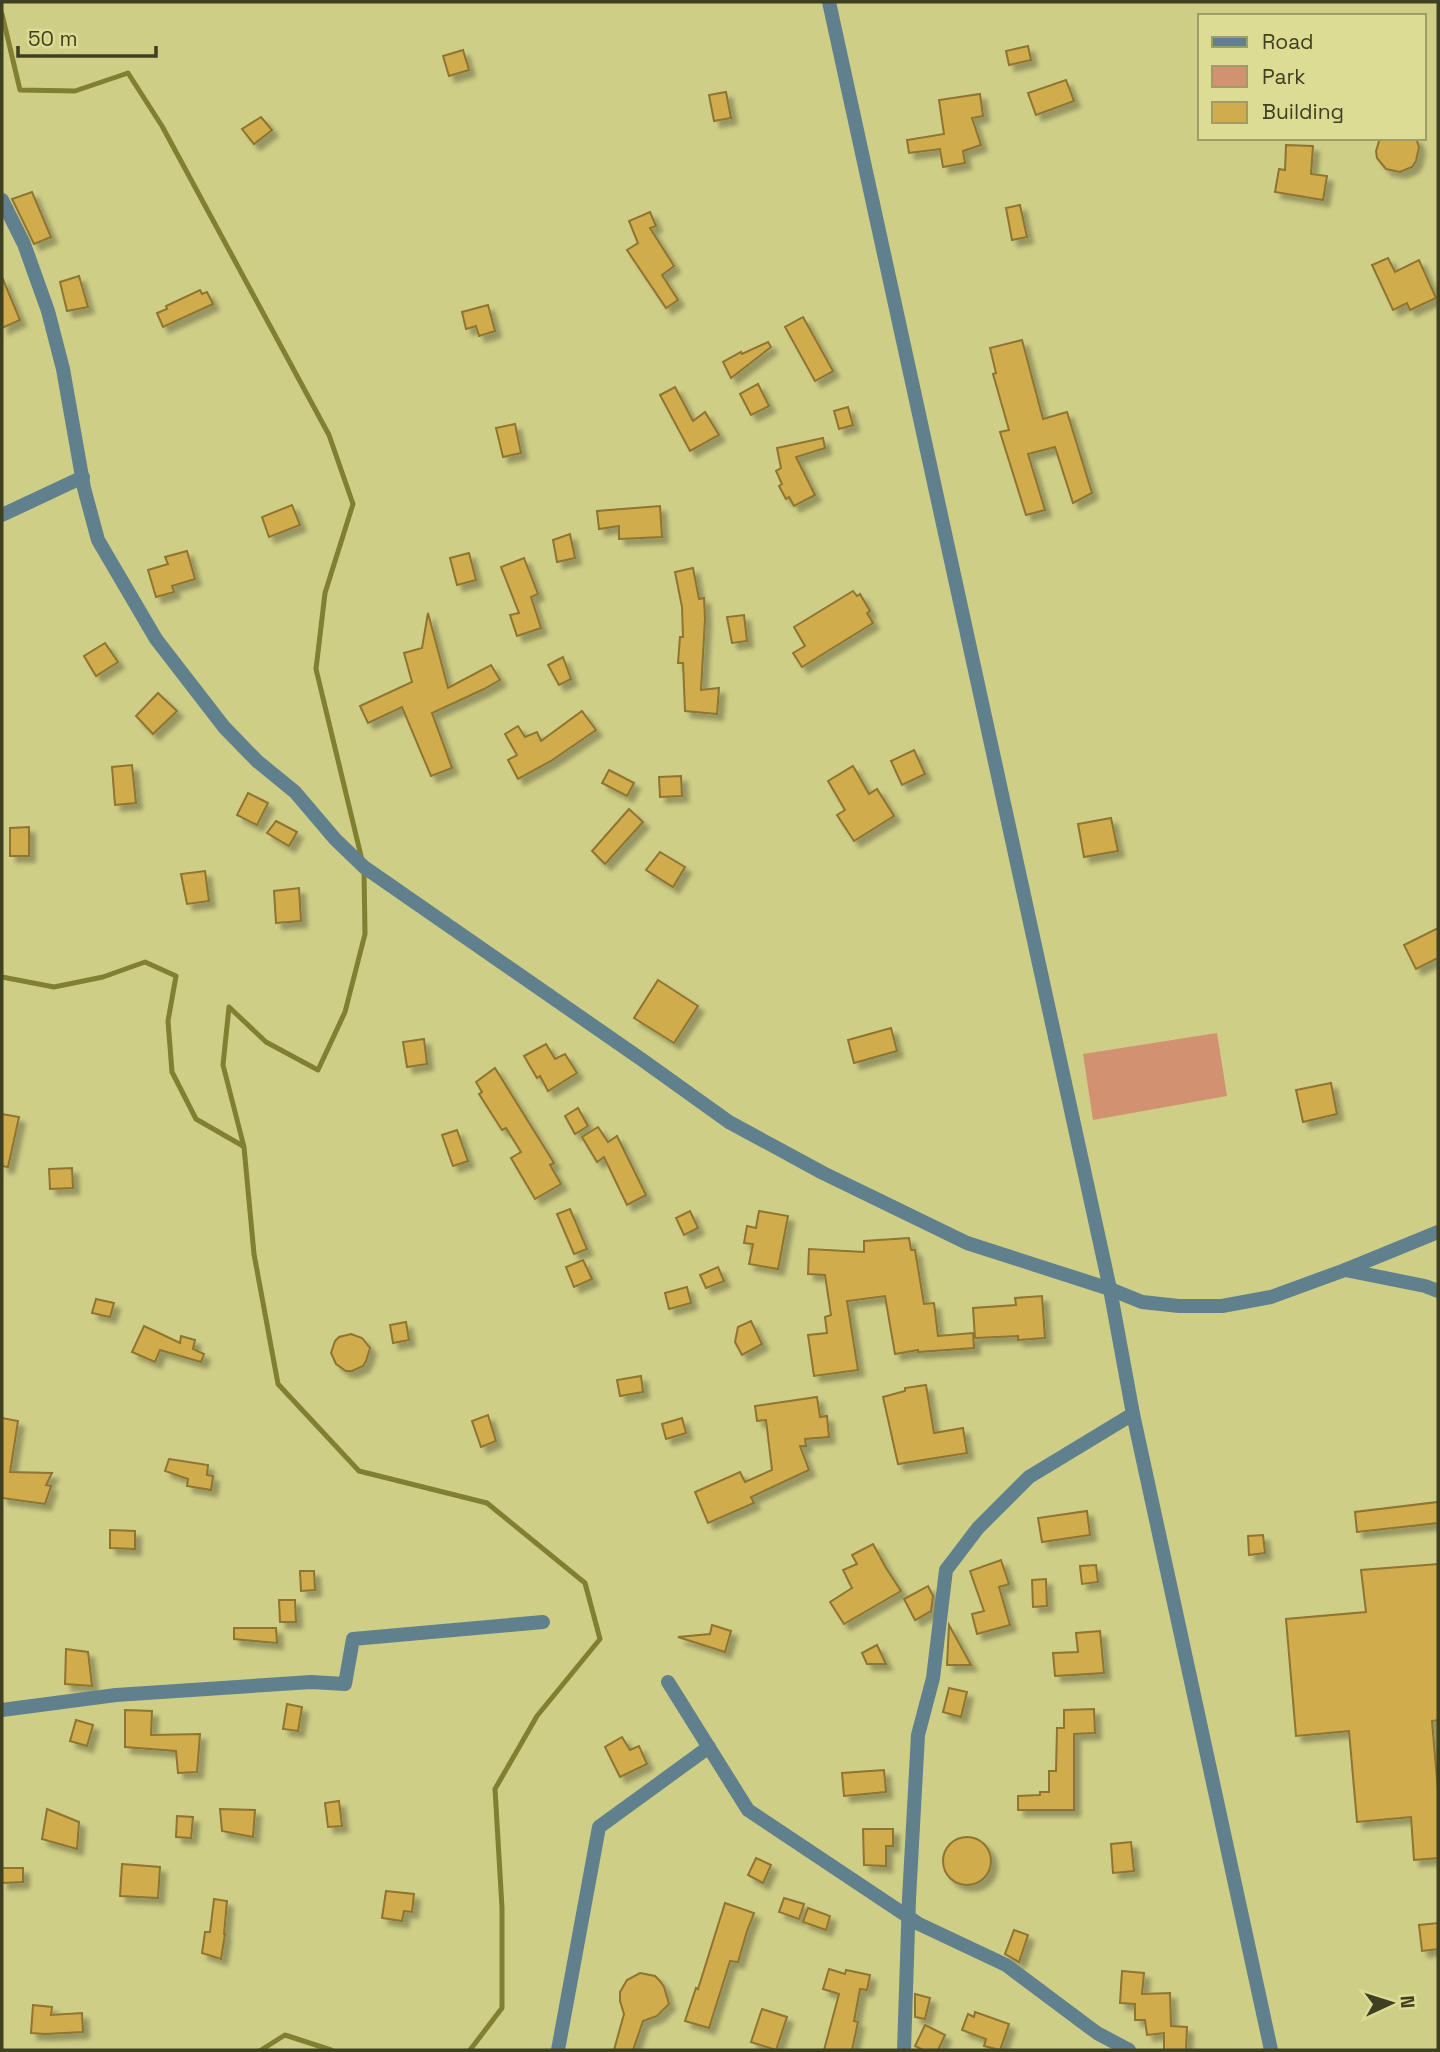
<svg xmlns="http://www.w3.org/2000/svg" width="1440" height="2052" viewBox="0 0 1440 2052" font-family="'Space Grotesk',sans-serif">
<defs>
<filter id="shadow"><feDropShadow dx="6" dy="6" stdDeviation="2" flood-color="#0004"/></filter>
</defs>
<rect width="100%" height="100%" fill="#cfce87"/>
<!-- green -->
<polygon fill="#d29271" points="1217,1033 1227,1096 1093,1120 1083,1054"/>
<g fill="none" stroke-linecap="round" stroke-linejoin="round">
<!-- stream -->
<g stroke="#817f32" stroke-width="5">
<polyline points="2,14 20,90 75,91 128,73 162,126 329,435 353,504 325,593 316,669 362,860"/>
<polyline points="364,870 365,934 345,1012 318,1070 266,1042 229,1007 223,1065 244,1147 254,1254 278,1384 359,1471 487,1503 585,1583 600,1639 537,1716 495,1789 502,1908 502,2008 470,2050"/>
<polyline points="2,977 54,987 103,977 145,962 176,976 168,1021 172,1072 196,1119 243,1146"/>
<polyline points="261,2050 285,2035 331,2050"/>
</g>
</g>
<!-- building -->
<g fill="#d0ac4e" stroke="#8e7431" stroke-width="2" filter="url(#shadow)">
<polygon points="1028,46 1031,60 1009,65 1006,51"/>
<polygon points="463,50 469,70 449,76 443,56"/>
<polygon points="1066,80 1074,101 1036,115 1028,93"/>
<polygon points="726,92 731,118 714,121 709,95"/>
<polygon points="980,94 983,116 972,118 981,145 963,151 965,163 943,167 940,149 909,153 907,140 944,134 939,100"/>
<polygon points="261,117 272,130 254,144 242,129"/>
<polygon points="1380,138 1416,138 1419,147 1416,161 1412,167 1400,172 1386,169 1377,158 1376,151"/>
<polygon points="1286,145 1313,146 1311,174 1327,176 1323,200 1275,192 1279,169 1285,170"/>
<polygon points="32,192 51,237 34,244 12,199"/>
<polygon points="1020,205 1027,237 1012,240 1006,208"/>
<polygon points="650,212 656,226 650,228 674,266 662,275 678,300 666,308 627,250 638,243 629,221"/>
<polygon points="1388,258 1395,272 1419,260 1436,298 1410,310 1407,303 1393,310 1372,265"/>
<polygon points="79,276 88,307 67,311 60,282"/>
<polygon points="2,277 20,320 2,328"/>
<polygon points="200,290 202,294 207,292 213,304 163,327 157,313 167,309 166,306"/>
<polygon points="488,305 495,331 479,336 476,326 466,329 462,312"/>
<polygon points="803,317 833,371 815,381 785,327"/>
<polygon points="1022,340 1043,419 1067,412 1092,493 1073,503 1055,447 1028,454 1045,510 1026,515 1000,432 1009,430 993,374 996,373 990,348"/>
<polygon points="768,342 771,347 731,378 723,362 741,352 742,354"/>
<polygon points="758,384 769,406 751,415 740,394"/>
<polygon points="675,387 693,421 705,412 719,435 690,451 660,395"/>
<polygon points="848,407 853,425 839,429 834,411"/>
<polygon points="515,424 521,453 503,457 496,428"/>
<polygon points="823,438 825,448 796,457 815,495 794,506 789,497 786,499 779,486 782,484 776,471 781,468 777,448"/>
<polygon points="292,505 300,525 269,537 262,517"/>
<polygon points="660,506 662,537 619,539 619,526 599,529 597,511"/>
<polygon points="570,534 575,558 557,562 553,540"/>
<polygon points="187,551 195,579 172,586 174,592 156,597 148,570 168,564 165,557"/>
<polygon points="469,553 476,580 457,585 450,558"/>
<polygon points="524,558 538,594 531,597 541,628 517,636 510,615 519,613 501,567"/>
<polygon points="693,568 699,599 704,598 705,619 701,690 719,688 717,714 685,711 683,663 678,663 680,637 683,637 682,607 675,572"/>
<polygon points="853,591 857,596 860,594 870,611 867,613 873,623 802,667 793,653 805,646 794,627"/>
<polygon points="428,613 448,688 491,665 500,680 484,689 432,713 452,768 431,776 402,707 368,723 360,706 412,682 404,653 422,648"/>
<polygon points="744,615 747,641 732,643 727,617"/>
<polygon points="105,643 118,662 96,676 84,656"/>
<polygon points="563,657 571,679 559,685 548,665"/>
<polygon points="158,693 177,711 153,734 136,716"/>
<polygon points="582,711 596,730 551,761 518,779 508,760 517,755 505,734 518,726 525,737 537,732 541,741"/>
<polygon points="914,750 925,774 902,785 891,761"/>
<polygon points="132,765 136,803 115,805 112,767"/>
<polygon points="853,766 869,794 877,789 894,816 854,841 837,815 845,810 828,781"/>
<polygon points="609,770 634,783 627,796 602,783"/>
<polygon points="681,776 682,796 660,797 659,777"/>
<polygon points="248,793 268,803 257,825 237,815"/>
<polygon points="629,809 643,822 605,864 592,851"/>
<polygon points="1111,818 1118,851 1084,857 1078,824"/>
<polygon points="276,821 297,832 289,846 267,833"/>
<polygon points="29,827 29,856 10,856 10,828"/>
<polygon points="660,852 685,867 673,887 646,870"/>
<polygon points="205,871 209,901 187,904 181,874"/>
<polygon points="299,888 301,921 276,923 274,891"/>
<polygon points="1438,928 1438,958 1416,969 1404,945"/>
<polygon points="658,980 698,1006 674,1043 634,1018"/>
<polygon points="891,1028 897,1051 854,1063 848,1040"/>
<polygon points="424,1039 427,1064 407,1067 403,1042"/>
<polygon points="546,1044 555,1059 565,1054 577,1073 548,1091 540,1076 537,1078 524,1056"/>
<polygon points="495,1068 554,1163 550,1165 561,1184 535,1199 511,1158 521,1152 506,1128 502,1130 479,1094 482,1092 476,1082"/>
<polygon points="1331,1083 1337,1114 1303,1122 1296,1090"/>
<polygon points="578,1108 588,1126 575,1134 565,1116"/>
<polygon points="2,1114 19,1117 8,1167 2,1166"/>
<polygon points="598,1127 608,1142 617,1136 646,1195 627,1205 604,1157 597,1162 582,1137"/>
<polygon points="457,1130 468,1161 453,1166 442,1135"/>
<polygon points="72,1168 73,1188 50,1189 49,1169"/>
<polygon points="570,1209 587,1249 574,1254 557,1214"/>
<polygon points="690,1211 698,1228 684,1235 676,1218"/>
<polygon points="759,1211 788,1216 778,1269 749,1264 753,1244 744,1243 747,1226 756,1228"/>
<polygon points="909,1238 911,1250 915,1250 924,1304 934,1303 938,1336 973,1333 974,1348 918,1352 918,1350 895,1354 885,1296 847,1301 858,1370 814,1376 808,1335 827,1333 825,1317 831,1315 825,1275 808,1274 809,1249 864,1252 864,1241"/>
<polygon points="583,1260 592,1279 574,1287 566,1267"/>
<polygon points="718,1267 724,1281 706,1288 700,1275"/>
<polygon points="687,1287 691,1303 669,1309 665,1293"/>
<polygon points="1042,1296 1045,1338 1018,1340 1018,1336 975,1338 973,1308 1016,1305 1015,1298"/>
<polygon points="96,1299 114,1303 110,1317 92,1313"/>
<polygon points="751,1321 762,1344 742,1355 735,1342 738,1327"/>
<polygon points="406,1322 409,1340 393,1343 390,1325"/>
<polygon points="144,1326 180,1343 181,1336 195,1340 193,1349 204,1354 201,1362 160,1350 155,1362 132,1352"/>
<polygon points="351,1334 362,1338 370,1348 366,1361 363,1366 352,1371 346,1371 336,1364 331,1353 335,1341 339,1337"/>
<polygon points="641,1376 643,1392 620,1396 617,1380"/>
<polygon points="926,1385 934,1433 963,1428 967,1453 898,1464 883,1397 905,1391 905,1388"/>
<polygon points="817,1397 820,1417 827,1416 829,1437 805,1439 806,1446 800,1446 809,1470 751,1497 754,1503 708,1523 695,1492 740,1472 745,1482 772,1470 766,1420 757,1421 755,1406"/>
<polygon points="488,1415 496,1441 481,1447 472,1421"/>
<polygon points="2,1418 18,1421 10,1472 52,1473 46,1485 51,1486 45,1504 2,1498"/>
<polygon points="682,1418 686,1433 666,1439 662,1424"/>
<polygon points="169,1459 208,1465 207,1475 213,1476 211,1490 187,1486 188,1479 165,1471"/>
<polygon points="1438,1502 1438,1523 1357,1532 1355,1512"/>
<polygon points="1087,1511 1090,1535 1042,1542 1038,1518"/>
<polygon points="110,1530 135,1531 135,1549 110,1548"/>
<polygon points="1263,1535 1265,1553 1249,1555 1248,1536"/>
<polygon points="873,1544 886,1568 901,1591 844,1624 830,1602 852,1588 843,1570 857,1564 852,1555"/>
<polygon points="1001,1560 1009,1584 999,1587 1010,1625 977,1634 972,1614 984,1611 970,1571"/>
<polygon points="1438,1564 1438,1720 1432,1721 1438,1791 1438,1858 1414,1860 1411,1817 1357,1822 1349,1731 1296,1736 1286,1619 1366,1612 1361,1570"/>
<polygon points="1096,1565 1098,1582 1082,1584 1080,1566"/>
<polygon points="300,1571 314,1571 315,1590 301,1591"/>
<polygon points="1046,1579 1047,1606 1033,1607 1032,1580"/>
<polygon points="928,1586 933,1596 931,1611 915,1620 904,1599"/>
<polygon points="279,1600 295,1600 296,1622 280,1622"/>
<polygon points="712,1625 731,1631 725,1652 678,1637 710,1634"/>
<polygon points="949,1625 971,1665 947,1665"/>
<polygon points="234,1628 276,1628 277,1643 234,1639"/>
<polygon points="1100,1631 1104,1673 1055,1676 1053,1653 1078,1652 1076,1633"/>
<polygon points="877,1645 886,1664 867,1664 862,1653"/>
<polygon points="66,1649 88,1652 92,1686 65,1684"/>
<polygon points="949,1688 967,1692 961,1717 943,1712"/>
<polygon points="287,1704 302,1707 298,1731 283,1729"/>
<polygon points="1094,1709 1095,1733 1074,1734 1074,1810 1018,1810 1018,1796 1040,1795 1040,1792 1049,1792 1049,1771 1056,1771 1057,1728 1064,1728 1064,1710"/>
<polygon points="125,1710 152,1711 151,1735 200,1734 197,1772 178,1773 176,1751 125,1747"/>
<polygon points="76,1720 93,1725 87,1746 70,1741"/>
<polygon points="622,1737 630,1750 639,1746 647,1764 620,1777 605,1747"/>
<polygon points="884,1770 886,1792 844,1796 842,1773"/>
<polygon points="339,1801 342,1826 328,1827 325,1803"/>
<polygon points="47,1809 79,1822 77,1849 42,1839"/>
<polygon points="220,1809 255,1810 253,1837 222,1831"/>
<polygon points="177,1816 193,1817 191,1838 176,1837"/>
<polygon points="863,1829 893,1829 893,1846 886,1846 886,1866 864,1865"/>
<circle cx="967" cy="1861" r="24"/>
<polygon points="1131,1842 1134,1871 1113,1873 1111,1844"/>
<polygon points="756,1858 771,1865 763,1883 748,1875"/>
<polygon points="122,1864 160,1867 158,1898 120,1896"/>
<polygon points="2,1868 23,1868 23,1882 2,1883"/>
<polygon points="386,1891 414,1894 412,1912 404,1911 402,1921 382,1918"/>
<polygon points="784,1898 804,1904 799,1919 779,1912"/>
<polygon points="214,1899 227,1901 224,1934 225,1934 221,1959 202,1953 205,1932 210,1932"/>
<polygon points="725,1903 754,1913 747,1931 738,1962 730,1961 709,2028 685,2021 696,1988 698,1989"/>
<polygon points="808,1908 830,1916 826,1930 803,1922"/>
<polygon points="1438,1923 1438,1949 1422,1951 1419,1925"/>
<polygon points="1014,1930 1028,1935 1019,1962 1005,1954"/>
<polygon points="829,1969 845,1974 846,1970 870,1975 867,1990 860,1989 854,2021 858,2022 852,2050 824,2050 839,1994 823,1989"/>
<polygon points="1122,1971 1144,1973 1142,1994 1170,1993 1171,2026 1187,2027 1186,2050 1164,2050 1164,2033 1147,2035 1145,2020 1135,2020 1135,2004 1120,2003"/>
<polygon points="640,1973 655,1976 660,1981 664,1987 669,2004 657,2016 643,2021 633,2050 614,2050 624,2014 620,2001 620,1992 627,1980"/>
<polygon points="915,1994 930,1998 925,2019 915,2017"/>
<polygon points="33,2005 52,2007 51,2015 82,2013 83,2032 45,2034 31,2033"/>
<polygon points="762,2009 787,2017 776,2050 751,2042"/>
<polygon points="975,2012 1009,2024 1000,2050 984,2046 986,2039 962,2030 968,2014 974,2017"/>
<polygon points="925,2025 945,2035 938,2050 923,2050 915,2046"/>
</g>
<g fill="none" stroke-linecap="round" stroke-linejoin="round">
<!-- street -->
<g stroke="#61808e" stroke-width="14">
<polyline points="829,2 1110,1289 1133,1414 1271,2050"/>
<polyline points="2,200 24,244 48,311 63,369 84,488 98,540 156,639 224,727 257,761 295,792 335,839 364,867 641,1059 729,1122 823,1173 967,1243 1110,1289 1142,1302 1179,1306 1222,1306 1271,1297 1345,1270 1438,1232"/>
<polyline points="2,515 83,477"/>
<polyline points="1345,1270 1425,1286 1438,1291"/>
<polyline points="668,1682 748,1810 919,1924 1006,1965 1097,2033 1129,2050"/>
<polyline points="2,1710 116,1695 311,1682 345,1684 353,1639 543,1622"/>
<polyline points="558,2050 599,1827 709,1747"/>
<polyline points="904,2050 909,1899 918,1735 933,1678 946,1570 978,1528 1029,1477 1133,1414"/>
</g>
</g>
<!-- border -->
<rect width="1440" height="2052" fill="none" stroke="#3f3f22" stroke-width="7"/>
<!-- legend -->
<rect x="1198" y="14" width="228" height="126" fill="#dcdc94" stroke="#9d9d66" stroke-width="2"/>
<rect x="1212" y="37" width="35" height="10" fill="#61808e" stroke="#9d9d66" stroke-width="2"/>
<text x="1262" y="49" font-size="21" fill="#3f3f22">Road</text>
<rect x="1212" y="66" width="35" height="21" fill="#d29271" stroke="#9d9d66" stroke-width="2"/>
<text x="1262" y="84" font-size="21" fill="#3f3f22">Park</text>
<rect x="1212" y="102" width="35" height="21" fill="#d0ac4e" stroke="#9d9d66" stroke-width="2"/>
<text x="1262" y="119" font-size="21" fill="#3f3f22">Building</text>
<!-- north arrow -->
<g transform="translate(1391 2003) rotate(86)" stroke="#dcdc94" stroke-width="5" paint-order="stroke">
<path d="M0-5L12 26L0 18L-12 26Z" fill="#3f3f22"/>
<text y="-10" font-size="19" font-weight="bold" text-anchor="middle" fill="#3f3f22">N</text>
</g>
<!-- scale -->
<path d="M18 46v10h138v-10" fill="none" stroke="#3f3f22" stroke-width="3.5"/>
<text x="28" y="46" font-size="21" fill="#3f3f22" stroke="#dcdc94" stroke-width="5" paint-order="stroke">50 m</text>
</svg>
